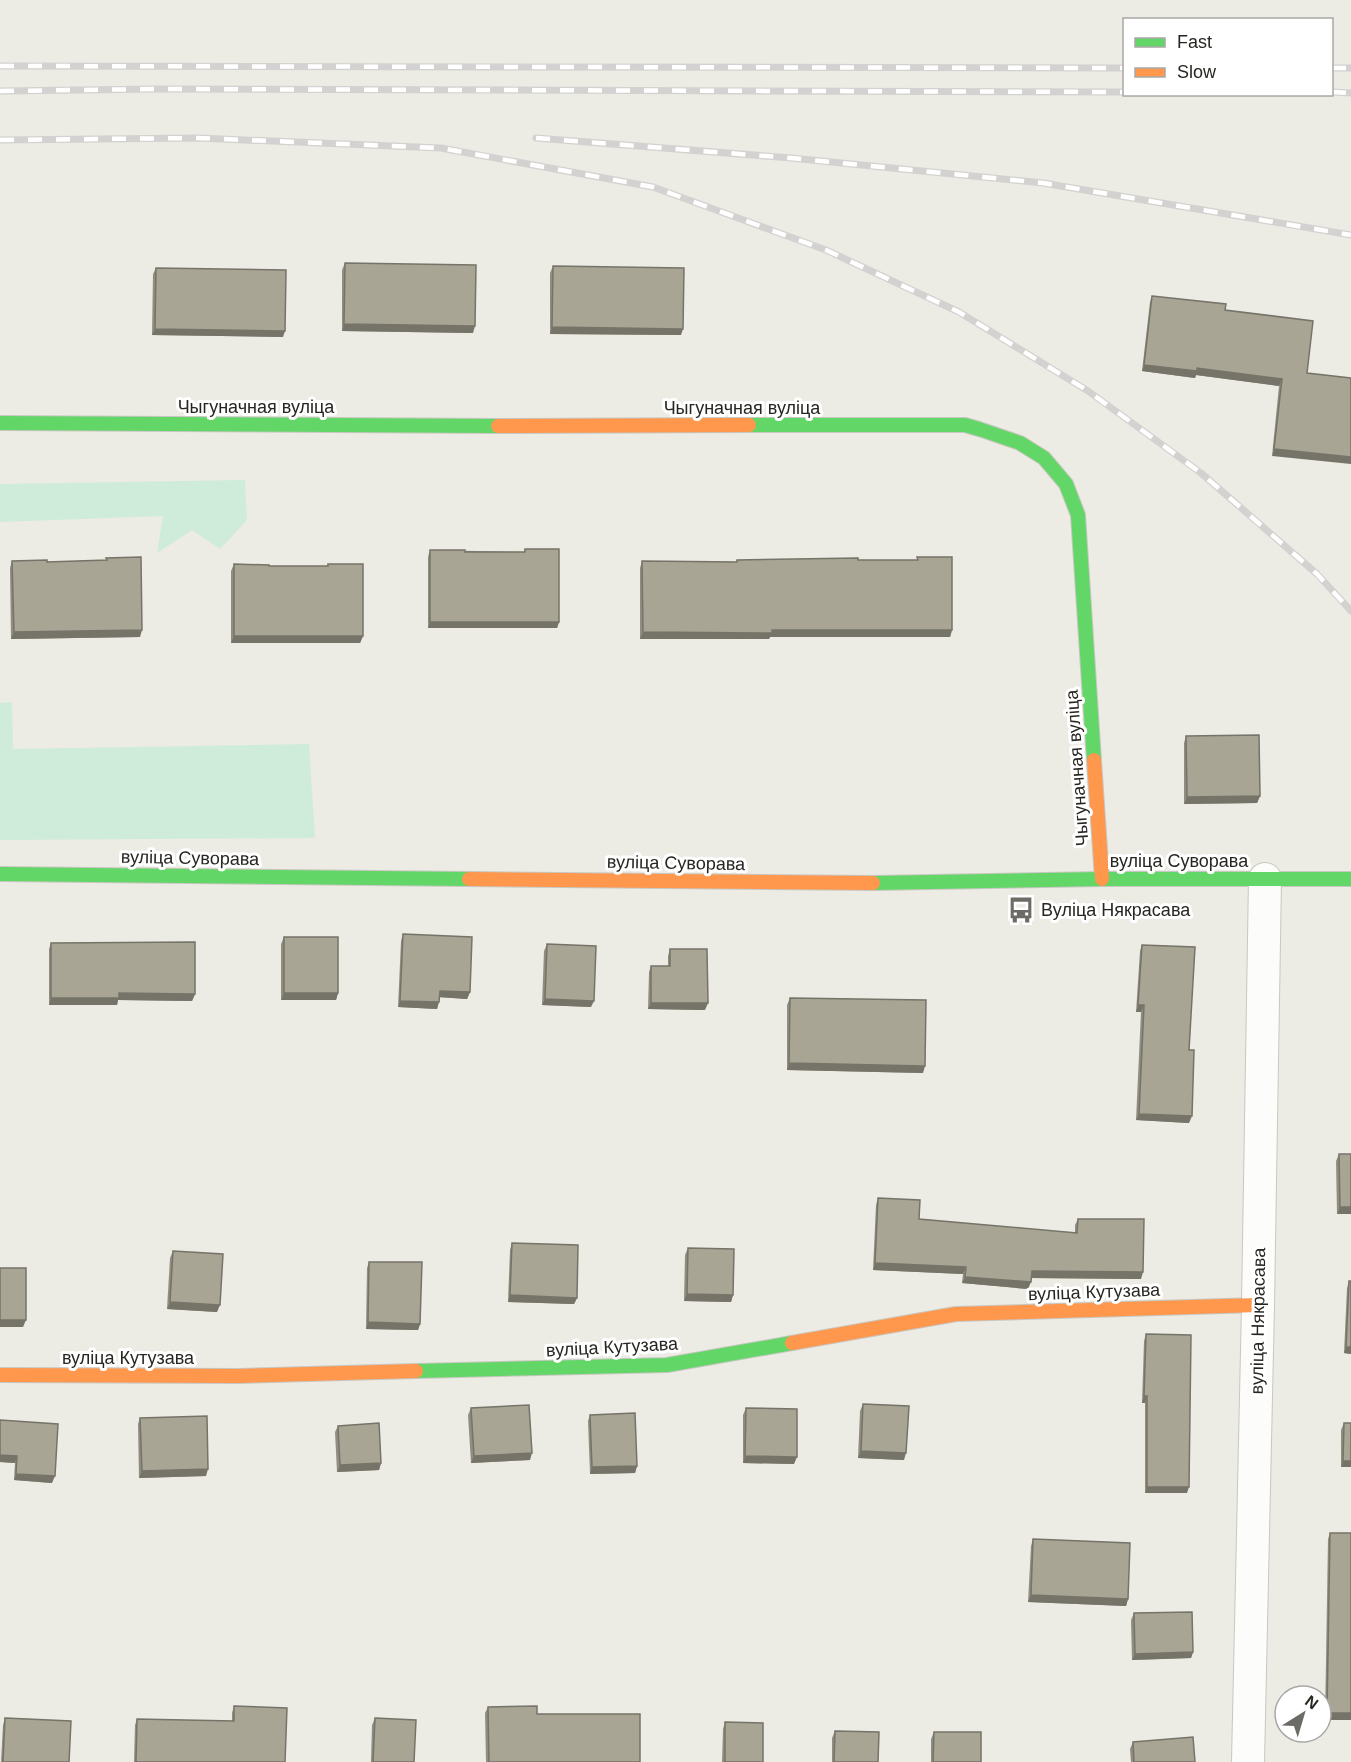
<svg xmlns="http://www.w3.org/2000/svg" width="1351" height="1762" viewBox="0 0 1351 1762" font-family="Helvetica,sans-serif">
<rect width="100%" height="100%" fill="#ecebe4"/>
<!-- green -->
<g fill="#cfecda">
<polygon points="245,480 247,520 220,549 192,530 157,553 163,516 0,522 0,484"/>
<polygon points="12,702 13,749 309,744 315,838 0,840 0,703"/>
</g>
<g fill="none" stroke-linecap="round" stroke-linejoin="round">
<!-- street casing -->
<g stroke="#c8c7c1" stroke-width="34">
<polyline id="street" points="1248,1762 1258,1305 1265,879"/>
</g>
<!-- fast casing -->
<g stroke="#c8c7c1" stroke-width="16">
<g id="fast">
<polyline points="0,423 498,426"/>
<polyline points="749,425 965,425 979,429 1020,443 1044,458 1066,484 1078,515 1094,760"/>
<polyline points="0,874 469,879"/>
<polyline points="873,883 1102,879 1351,879"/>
<polyline points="416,1371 667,1365 792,1343"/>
</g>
</g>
<!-- slow casing -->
<g stroke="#c8c7c1" stroke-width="16">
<g id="slow">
<polyline points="498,426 749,425"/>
<polyline points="1094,760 1102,879"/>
<polyline points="469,879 873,883"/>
<polyline points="792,1343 956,1314 1258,1305"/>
<polyline points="0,1375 239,1376 416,1371"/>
</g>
</g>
<!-- street -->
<use href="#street" stroke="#fcfcfb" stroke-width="32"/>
<!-- fast -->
<use href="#fast" stroke="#63d668" stroke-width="14"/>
<!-- slow -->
<use href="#slow" stroke="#ff974d" stroke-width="14"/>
<!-- rail casing -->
<g stroke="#d3d2d0" stroke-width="7">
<g id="rail">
<polyline points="0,66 1124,68"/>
<polyline points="1332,68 1351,68"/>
<polyline points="0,91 158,89 1124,92"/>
<polyline points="1332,92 1351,93"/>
<polyline points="536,138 791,158 1043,183 1351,235"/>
<polyline points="0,140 198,138 441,148 653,187 826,250 959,312 1088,391 1201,473 1317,574 1351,611"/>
</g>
</g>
<!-- rail -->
<use href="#rail" stroke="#fff" stroke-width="4.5" stroke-dasharray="14" stroke-linecap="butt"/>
</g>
<!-- wall -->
<g fill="#908e80">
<polygon points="345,263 473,333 342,331 342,270"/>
<polygon points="553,266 681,335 550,334 550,273"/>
<polygon points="156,268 283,337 152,335 153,274"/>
<polygon points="1152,296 1225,310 1307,373 1272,456 1279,386 1196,375 1195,378 1142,371 1150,302"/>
<polygon points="525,549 559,622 557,628 428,628 428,557 430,550 524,552"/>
<polygon points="917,557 952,630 950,637 770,637 769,639 640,639 640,568 642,561 736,562 737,560 917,560"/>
<polygon points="106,558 140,637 11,639 10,568 12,561 47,562 106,560"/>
<polygon points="234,564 269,566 327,566 328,564 363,636 360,643 231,643 231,571"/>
<polygon points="1186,736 1260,796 1257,803 1184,804 1184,743"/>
<polygon points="403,934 470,992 467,999 440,997 437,1009 398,1007 401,941"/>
<polygon points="284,937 338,993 336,1000 281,1000 281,944"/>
<polygon points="51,943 195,994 192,1001 118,1000 117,1005 49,1005 49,949"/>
<polygon points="547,944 591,1007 542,1005 544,951"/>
<polygon points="1142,945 1189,1050 1189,1123 1136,1120 1141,1012 1136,1012 1140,951"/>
<polygon points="670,949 705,1010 648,1009 649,972 651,966 668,966 668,956"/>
<polygon points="790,998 923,1073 787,1070 787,1005"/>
<polygon points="1339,1154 1351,1214 1337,1214 1336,1161"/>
<polygon points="878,1198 919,1219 1075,1233 1075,1225 1078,1219 1141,1279 1031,1278 1028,1289 962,1283 963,1274 873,1270 876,1205"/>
<polygon points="512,1243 577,1298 574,1304 508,1302 510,1250"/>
<polygon points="688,1248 733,1295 731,1302 684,1301 685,1255"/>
<polygon points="173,1251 217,1312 167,1309 170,1258"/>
<polygon points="369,1262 420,1324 418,1330 366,1329 367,1268"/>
<polygon points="1349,1281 1351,1281 1351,1354 1344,1353 1347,1288"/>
<polygon points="1146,1334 1187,1493 1145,1493 1145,1403 1142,1403 1144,1341"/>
<polygon points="863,1404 904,1460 858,1458 860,1411"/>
<polygon points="471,1408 530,1460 471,1463 468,1415"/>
<polygon points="746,1408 794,1464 743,1463 743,1415"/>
<polygon points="590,1415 637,1466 635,1473 590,1474 588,1421"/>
<polygon points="140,1418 206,1476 139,1478 138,1424"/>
<polygon points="0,1420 52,1483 14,1480 15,1463 0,1462"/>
<polygon points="1344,1423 1351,1467 1341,1467 1341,1430"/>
<polygon points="338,1426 381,1463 379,1470 337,1472 335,1432"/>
<polygon points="1330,1533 1351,1720 1325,1720 1328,1539"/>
<polygon points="1033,1539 1128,1599 1126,1606 1028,1602 1031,1546"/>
<polygon points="1134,1613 1193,1652 1191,1658 1132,1660 1131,1620"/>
<polygon points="234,1706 285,1762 134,1762 135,1725 137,1719 232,1721 232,1713"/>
<polygon points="488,1707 537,1714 640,1762 486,1762 485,1713"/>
<polygon points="5,1718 69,1762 1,1762 3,1725"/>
<polygon points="375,1718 414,1762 371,1762 372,1725"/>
<polygon points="725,1722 763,1762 722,1762 723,1729"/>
<polygon points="835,1731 878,1762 832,1762 832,1738"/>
<polygon points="934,1732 981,1762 931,1762 931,1739"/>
<polygon points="1133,1742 1195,1762 1131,1762 1130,1749"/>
</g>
<!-- shaded-wall -->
<g fill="#767468">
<polygon points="344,324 475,326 473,333 342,331"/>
<polygon points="552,327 683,329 681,335 550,334"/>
<polygon points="155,329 285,331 283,337 152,335"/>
<polygon points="1144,365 1197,368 1282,379 1279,386 1196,375 1195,378 1142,371"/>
<polygon points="1274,449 1351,457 1351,464 1272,456"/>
<polygon points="430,622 559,622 557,628 428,628"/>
<polygon points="142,630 140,637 11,639 14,632"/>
<polygon points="772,630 952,630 950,637 770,637 769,639 640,639 643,632"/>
<polygon points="234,636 363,636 360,643 231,643"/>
<polygon points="1260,796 1257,803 1184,804 1187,797"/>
<polygon points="440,991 470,992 467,999 437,997"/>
<polygon points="119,993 195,994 192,1001 118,1000 117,1005 49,1005 51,998"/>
<polygon points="284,993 338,993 336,1000 281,1000"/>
<polygon points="545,999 594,1001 591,1007 542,1005"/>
<polygon points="400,1001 439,1002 437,1009 398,1007"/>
<polygon points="651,1003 708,1003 705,1010 648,1009"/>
<polygon points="1138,1005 1144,1005 1141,1012 1136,1012"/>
<polygon points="789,1063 925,1066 923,1073 787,1070"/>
<polygon points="1139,1114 1192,1116 1189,1123 1136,1120"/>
<polygon points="1340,1207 1351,1207 1351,1214 1337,1214"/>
<polygon points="875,1263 966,1267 963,1274 873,1270"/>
<polygon points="1032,1271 1143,1272 1141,1279 1029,1278"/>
<polygon points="965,1277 1031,1282 1028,1289 962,1283"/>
<polygon points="687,1294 733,1295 731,1302 684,1301"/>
<polygon points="510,1295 577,1298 574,1304 508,1302"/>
<polygon points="170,1302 220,1305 217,1312 167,1309"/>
<polygon points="0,1320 26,1320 23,1327 0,1327"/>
<polygon points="368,1322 420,1324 418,1330 366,1329"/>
<polygon points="1346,1347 1351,1347 1351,1354 1344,1353"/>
<polygon points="1144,1396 1147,1396 1145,1403 1142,1403"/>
<polygon points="861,1451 906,1453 904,1460 858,1458"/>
<polygon points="532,1453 530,1460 471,1463 474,1456"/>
<polygon points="0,1455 17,1456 15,1463 0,1462"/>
<polygon points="745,1456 797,1457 794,1464 743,1463"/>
<polygon points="1343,1461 1351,1461 1351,1467 1341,1467"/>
<polygon points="381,1463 379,1470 337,1472 340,1465"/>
<polygon points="637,1466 635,1473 590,1474 592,1467"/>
<polygon points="208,1469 206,1476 139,1478 142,1471"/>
<polygon points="16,1474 55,1476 52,1483 14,1480"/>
<polygon points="1147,1487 1189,1487 1187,1493 1145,1493"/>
<polygon points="1031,1595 1128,1599 1126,1606 1028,1602"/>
<polygon points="1193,1652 1191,1658 1132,1660 1135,1654"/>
<polygon points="1327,1713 1351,1713 1351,1720 1325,1720"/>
</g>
<!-- building -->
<g fill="#a8a595" stroke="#767468" stroke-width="1.5">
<polygon points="345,263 476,265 475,326 344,324"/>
<polygon points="553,266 684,268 683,329 552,327"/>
<polygon points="156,268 286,270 285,331 155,329"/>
<polygon points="1152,296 1226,304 1225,310 1313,321 1307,373 1351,378 1351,457 1274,449 1282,379 1197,368 1197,371 1144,365"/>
<polygon points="525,549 559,549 559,622 430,622 430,550 465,550 465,552 525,552"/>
<polygon points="141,557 142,630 14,632 12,561 47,560 47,562 107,560 106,558"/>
<polygon points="917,557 952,557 952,630 772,630 772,633 643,632 642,561 737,562 737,560 858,558 858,560 918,560"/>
<polygon points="234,564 269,565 269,566 328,566 328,564 363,564 363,636 234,636"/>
<polygon points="1259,735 1260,796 1187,797 1186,736"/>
<polygon points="403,934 472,937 470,992 440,991 439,1002 400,1001"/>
<rect x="284" y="937" width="54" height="56"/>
<polygon points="195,942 195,994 119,993 119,998 51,998 51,943"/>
<polygon points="547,944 596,946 594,1001 545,999"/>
<polygon points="1142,945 1195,947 1189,1050 1194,1050 1192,1116 1139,1114 1144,1005 1138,1005"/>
<polygon points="670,949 707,949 708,1003 651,1003 651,966 670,966"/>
<polygon points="790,998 926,1000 925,1066 789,1063"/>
<polygon points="1339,1154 1351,1154 1351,1207 1340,1207"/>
<polygon points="878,1198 920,1200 919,1219 1077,1233 1078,1219 1144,1219 1143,1272 1032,1271 1031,1282 965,1277 966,1267 875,1263"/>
<polygon points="512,1243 578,1245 577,1298 510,1295"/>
<polygon points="688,1248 734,1249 733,1295 687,1294"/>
<polygon points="173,1251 223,1254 220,1305 170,1302"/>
<polygon points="369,1262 422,1262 420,1324 368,1322"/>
<rect x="0" y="1268" width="26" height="52"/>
<polygon points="1349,1281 1351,1281 1351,1347 1346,1347"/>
<polygon points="1146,1334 1191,1335 1189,1487 1147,1487 1147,1396 1144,1396"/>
<polygon points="863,1404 909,1406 906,1453 861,1451"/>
<polygon points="529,1405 532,1453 474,1456 471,1408"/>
<polygon points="746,1408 797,1409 797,1457 745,1456"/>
<polygon points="635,1413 637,1466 592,1467 590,1415"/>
<polygon points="207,1416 208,1469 142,1471 140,1418"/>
<polygon points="0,1420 58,1424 55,1476 16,1474 17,1456 0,1455"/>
<polygon points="379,1423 381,1463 340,1465 338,1426"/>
<polygon points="1344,1423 1351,1423 1351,1461 1343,1461"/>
<polygon points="1330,1533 1351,1533 1351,1713 1327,1713"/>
<polygon points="1033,1539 1130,1543 1128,1599 1031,1595"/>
<polygon points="1192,1612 1193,1652 1135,1654 1134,1613"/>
<polygon points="234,1706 287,1708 285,1762 136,1762 137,1719 234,1721"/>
<polygon points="537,1706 537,1714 640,1714 640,1762 489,1762 488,1707"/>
<polygon points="5,1718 71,1721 69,1762 3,1762"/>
<polygon points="375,1718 416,1720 414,1762 373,1762"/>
<polygon points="725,1722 763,1723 763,1762 725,1762"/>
<polygon points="835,1731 879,1732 878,1762 834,1762"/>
<polygon points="934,1732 981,1732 981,1762 933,1762"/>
<polygon points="1193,1737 1195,1762 1134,1762 1133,1742"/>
</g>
<!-- icons -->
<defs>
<g id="bus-bare" transform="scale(2.07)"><path d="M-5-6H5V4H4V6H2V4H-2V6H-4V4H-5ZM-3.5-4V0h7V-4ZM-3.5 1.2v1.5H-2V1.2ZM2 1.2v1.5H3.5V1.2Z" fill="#6c6b65" stroke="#fff" stroke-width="2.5" paint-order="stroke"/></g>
</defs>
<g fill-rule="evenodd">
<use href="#bus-bare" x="1021" y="910"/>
</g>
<g text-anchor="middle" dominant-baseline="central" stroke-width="6" stroke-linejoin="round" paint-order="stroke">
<!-- street labels -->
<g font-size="18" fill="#272621" stroke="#fff">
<text x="256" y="407">Чыгуначная вуліца</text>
<text x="742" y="408">Чыгуначная вуліца</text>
<text transform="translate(1077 768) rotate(-94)">Чыгуначная вуліца</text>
<text transform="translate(190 858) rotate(1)">вуліца Суворава</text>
<text x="1179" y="861">вуліца Суворава</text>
<text transform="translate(676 863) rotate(1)">вуліца Суворава</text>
<text transform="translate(1094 1292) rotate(-2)">вуліца Кутузава</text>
<text transform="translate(1258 1321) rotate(-89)">вуліца Някрасава</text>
<text transform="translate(612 1347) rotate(-3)">вуліца Кутузава</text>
<text x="128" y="1358">вуліца Кутузава</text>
</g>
<!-- poi labels -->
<g font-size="18" fill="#272621" stroke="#fff" text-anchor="start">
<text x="1041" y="910">Вуліца Някрасава</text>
</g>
</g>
<!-- legend -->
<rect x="1123" y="18" width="210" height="78" fill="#ffffff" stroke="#a9a8a6" stroke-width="1.5"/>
<rect x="1135" y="38" width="30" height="9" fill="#63d668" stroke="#a9a8a6" stroke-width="1.5"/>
<text x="1177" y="48" font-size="18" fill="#272621">Fast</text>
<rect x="1135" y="68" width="30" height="9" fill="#ff974d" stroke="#a9a8a6" stroke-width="1.5"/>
<text x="1177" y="78" font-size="18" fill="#272621">Slow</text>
<!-- north arrow -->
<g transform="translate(1303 1714) rotate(37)"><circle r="28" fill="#ffffff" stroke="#a9a8a6" stroke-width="1.5"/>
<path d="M0-4.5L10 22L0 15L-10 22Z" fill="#6c6b65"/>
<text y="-9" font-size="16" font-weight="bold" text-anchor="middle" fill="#272621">N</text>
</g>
</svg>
